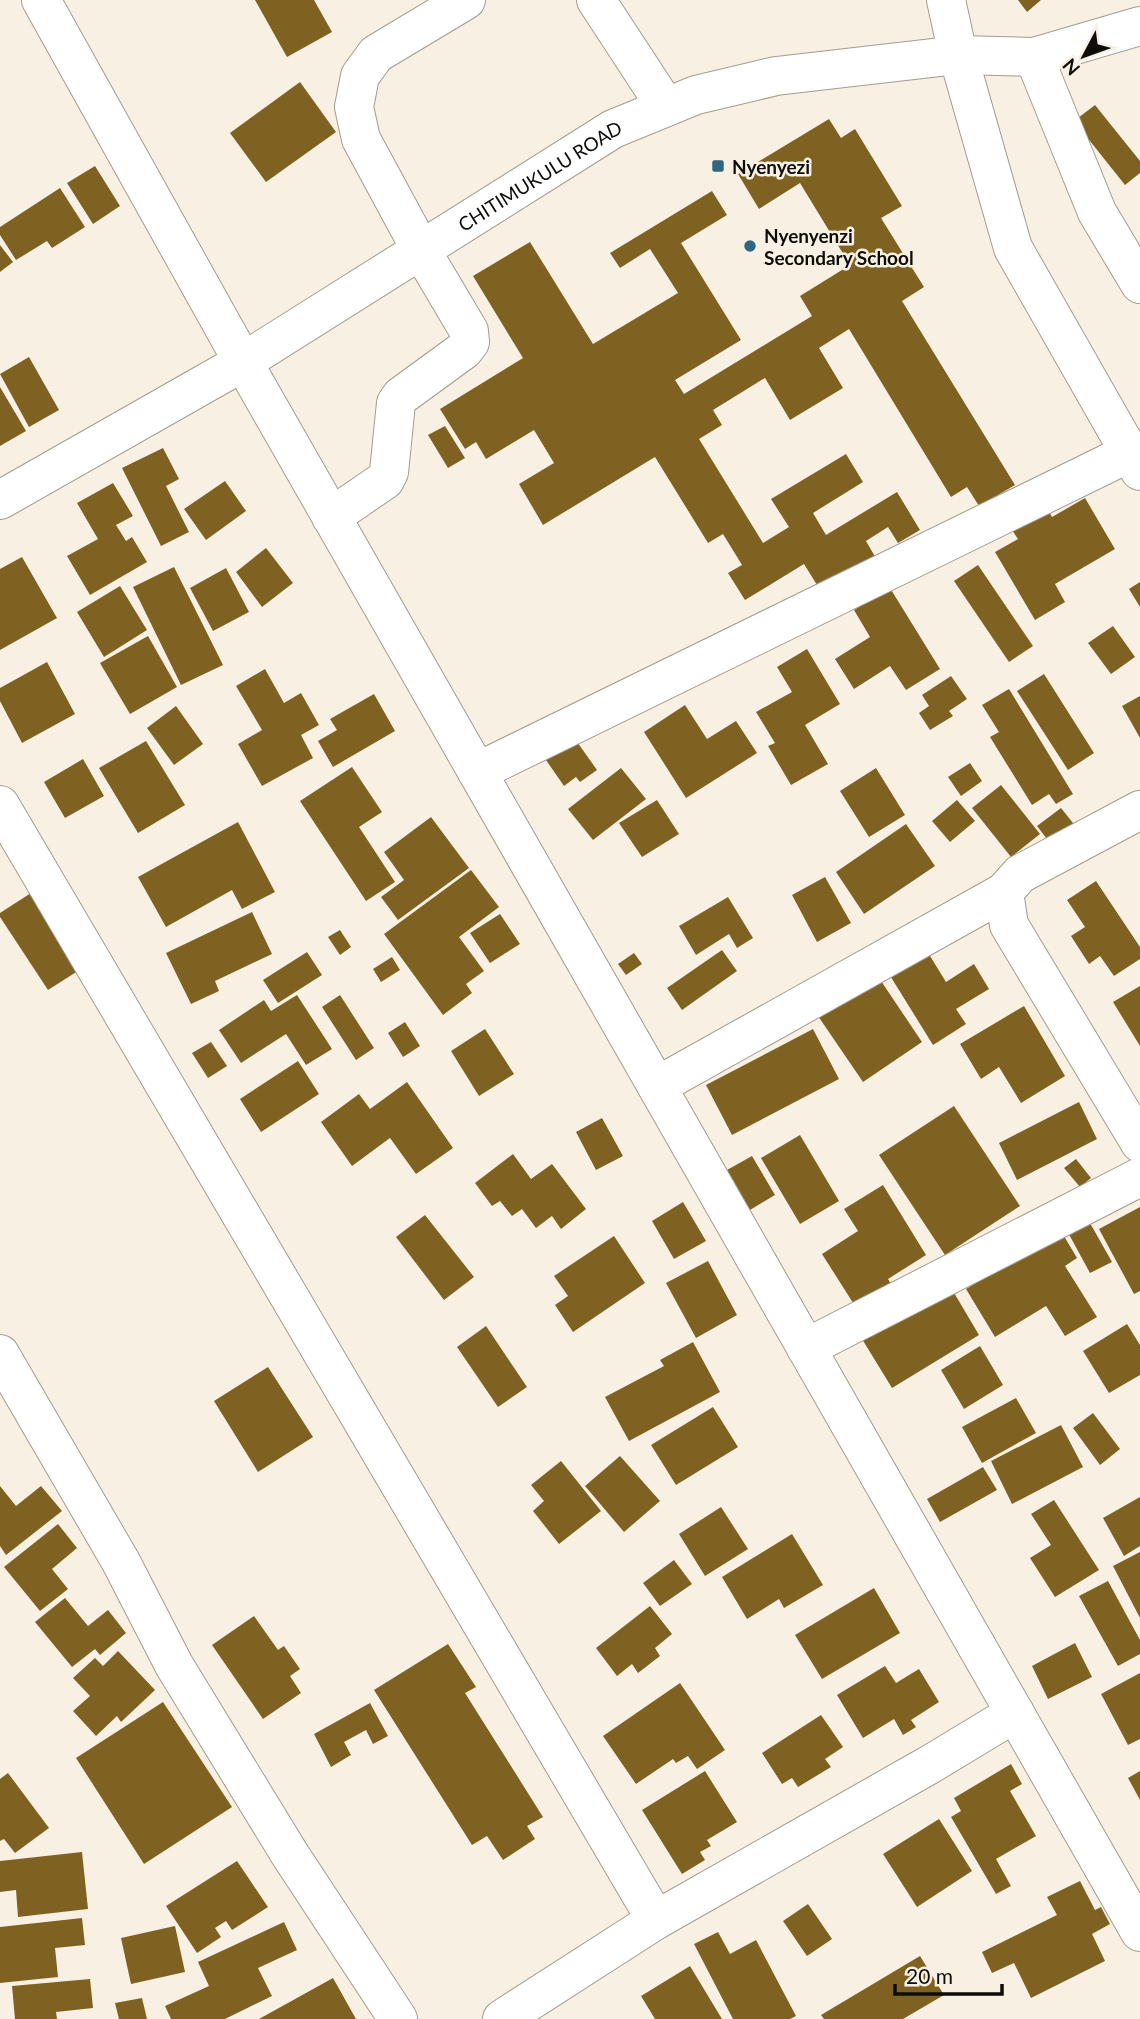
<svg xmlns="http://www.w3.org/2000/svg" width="1140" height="2019" viewBox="0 0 1140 2019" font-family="Lato,sans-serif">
<rect width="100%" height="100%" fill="#f8f1e3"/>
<!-- building -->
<g fill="#7f6222">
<polygon points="255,0 314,0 332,32 287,57"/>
<polygon points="1018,0 1041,0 1027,12"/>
<polygon points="300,82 336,132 266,182 230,133"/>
<polygon points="1095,105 1140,161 1140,173 1125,185 1074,121"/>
<polygon points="829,119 841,138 855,129 902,206 881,218 924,287 902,301 1015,485 979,506 967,487 951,497 849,329 819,348 843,388 790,420 765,378 713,410 722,425 699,439 763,543 789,527 771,499 846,454 863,482 813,513 826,535 897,492 920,530 898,543 888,527 866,541 877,560 822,593 804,564 745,600 728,573 742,565 723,534 708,543 655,457 543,525 519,484 554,463 534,430 486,459 476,442 465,449 440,409 523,358 473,276 530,242 593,344 678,293 650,249 620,268 610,253 712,191 727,215 681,243 741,340 675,380 684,394 812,316 800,296 850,265 800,183 759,209 738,174"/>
<polygon points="95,166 120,206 93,224 67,183"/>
<polygon points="60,188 85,227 52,248 47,241 16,260 0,235 0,227"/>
<polygon points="0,245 13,262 0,272"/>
<polygon points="29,357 59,410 29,427 0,374"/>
<polygon points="0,387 26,431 0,446"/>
<polygon points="445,426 465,458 448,468 428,435"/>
<polygon points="163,448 179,479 166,486 189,532 161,546 122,468"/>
<polygon points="225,481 246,511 206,540 184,509"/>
<polygon points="113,483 133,516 116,525 126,541 132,537 147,562 90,595 67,556 98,539 77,503"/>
<polygon points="1085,498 1115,549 1055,584 1065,602 1035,620 995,552 1018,539 1010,527 1046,506 1052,517"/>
<polygon points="266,548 293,583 262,607 236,572"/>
<polygon points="22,557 57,618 0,650 0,569"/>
<polygon points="978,565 1033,646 1009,662 954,581"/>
<polygon points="174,567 223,665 181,685 133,587"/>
<polygon points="226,568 249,612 213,631 190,588"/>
<polygon points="1140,582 1140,607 1129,589"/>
<polygon points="120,586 147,630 104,657 77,612"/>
<polygon points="890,588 940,669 906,690 890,666 854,689 835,659 870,637 854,610"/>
<polygon points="1113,626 1135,657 1111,674 1088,643"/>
<polygon points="148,636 177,687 130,714 100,663"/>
<polygon points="807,649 840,704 805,725 828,764 791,785 768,746 775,743 756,712 792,692 777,667"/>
<polygon points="47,662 75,714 22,743 0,701 0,688"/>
<polygon points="265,669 284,703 301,693 319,725 301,735 313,758 262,786 238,744 262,730 236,686"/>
<polygon points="1044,674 1094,753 1068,770 1017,691"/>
<polygon points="951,676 967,699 949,711 953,716 930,730 919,713 929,706 922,695"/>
<polygon points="1009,689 1073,794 1056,804 1049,794 1032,805 990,737 999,732 982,705"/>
<polygon points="374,694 395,731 333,767 318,741 337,730 330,719"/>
<polygon points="1140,696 1140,738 1122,706"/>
<polygon points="685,705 707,739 736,721 757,753 686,798 644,732"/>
<polygon points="176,706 203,744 174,765 147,728"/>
<polygon points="575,739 597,770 580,782 576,777 564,786 546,760"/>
<polygon points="146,741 185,805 138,833 99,768"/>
<polygon points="83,759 104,796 65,818 44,782"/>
<polygon points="970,763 982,781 961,796 948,777"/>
<polygon points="352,767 382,812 359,827 395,882 366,901 300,801"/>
<polygon points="621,768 646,799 593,840 568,809"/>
<polygon points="876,768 905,815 869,837 840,791"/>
<polygon points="1001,785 1040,834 1011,857 972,808"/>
<polygon points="657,800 679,834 642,857 619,823"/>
<polygon points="957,800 975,821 950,842 932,821"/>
<polygon points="1061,808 1081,833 1057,852 1037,826"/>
<polygon points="431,817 469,868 398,920 381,897 404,880 384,852"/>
<polygon points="238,822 275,892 242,909 232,890 166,927 138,877"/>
<polygon points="906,824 935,866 864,914 836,872"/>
<polygon points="471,870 499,907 459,937 484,971 466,984 472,993 443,1015 384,934"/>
<polygon points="825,877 851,923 817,942 792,895"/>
<polygon points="1096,881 1140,947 1140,959 1114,976 1100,956 1089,964 1071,936 1085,927 1067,900"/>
<polygon points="31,893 81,969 48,990 0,917 0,913"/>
<polygon points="728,897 753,938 737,948 729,934 696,955 679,926"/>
<polygon points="252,912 272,954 215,981 219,991 191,1004 166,953"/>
<polygon points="500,914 520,944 490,963 470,933"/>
<polygon points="340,930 351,947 340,955 328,937"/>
<polygon points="722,950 737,971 682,1010 667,988"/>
<polygon points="927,951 946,982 974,964 989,989 956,1009 966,1024 933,1045 889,974"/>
<polygon points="307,952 322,975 278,1003 263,980"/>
<polygon points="634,953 642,964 626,975 618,964"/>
<polygon points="392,957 400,970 381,982 373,969"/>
<polygon points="877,975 922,1042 863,1082 818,1016"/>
<polygon points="1140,986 1140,1046 1113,1002"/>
<polygon points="297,995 332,1049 306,1065 286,1034 241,1063 219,1030 264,1000 271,1011"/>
<polygon points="340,995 374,1048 356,1060 322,1007"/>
<polygon points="1024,1006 1065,1076 1021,1103 999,1067 981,1079 960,1044"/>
<polygon points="405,1022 420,1046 403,1057 388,1033"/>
<polygon points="485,1029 514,1074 479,1096 451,1051"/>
<polygon points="813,1029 839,1079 732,1135 706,1085"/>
<polygon points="211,1042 227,1066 208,1078 192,1053"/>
<polygon points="298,1061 319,1094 261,1132 240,1099"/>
<polygon points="407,1082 453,1148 416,1174 390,1138 352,1166 321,1122 359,1094 370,1109"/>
<polygon points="1079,1102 1097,1139 1017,1180 999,1143"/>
<polygon points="954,1106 1020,1206 945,1255 879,1155"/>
<polygon points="602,1118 623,1156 596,1170 576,1132"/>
<polygon points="800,1135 839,1201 800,1224 761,1158"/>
<polygon points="513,1154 531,1179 552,1164 586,1209 561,1229 552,1216 536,1228 522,1209 512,1216 500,1201 492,1206 475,1183"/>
<polygon points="752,1156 775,1195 750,1210 727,1170"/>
<polygon points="1076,1159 1091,1178 1080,1187 1064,1168"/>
<polygon points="883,1185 926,1255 888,1279 891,1284 855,1306 822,1254 858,1231 844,1209"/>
<polygon points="683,1202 706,1241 674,1259 652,1221"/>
<polygon points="1140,1207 1140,1291 1134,1294 1099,1229"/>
<polygon points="425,1215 474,1277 444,1300 396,1237"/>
<polygon points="1086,1216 1112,1262 1090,1273 1065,1227"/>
<polygon points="1061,1231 1077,1258 1065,1266 1097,1317 1065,1336 1046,1306 995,1337 966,1289"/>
<polygon points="614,1236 645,1283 573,1332 555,1305 568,1296 554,1276"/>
<polygon points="708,1261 737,1315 696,1338 666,1283"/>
<polygon points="950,1286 979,1335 892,1388 862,1339"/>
<polygon points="1127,1324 1140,1345 1140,1375 1109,1393 1083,1351"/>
<polygon points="486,1326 527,1387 498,1407 457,1347"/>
<polygon points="693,1342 720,1392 629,1441 605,1397 664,1366 660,1360"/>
<polygon points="980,1346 1003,1385 964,1409 941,1370"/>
<polygon points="268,1367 313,1437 258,1472 214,1401"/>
<polygon points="1016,1398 1036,1433 982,1463 962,1427"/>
<polygon points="713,1407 738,1447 676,1485 651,1445"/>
<polygon points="1093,1413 1120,1449 1100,1465 1073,1428"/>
<polygon points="1061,1425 1083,1467 1012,1504 991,1461"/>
<polygon points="620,1456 660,1501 624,1532 585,1486"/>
<polygon points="561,1461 601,1511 559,1544 533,1511 544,1501 531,1485"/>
<polygon points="983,1467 997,1490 940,1522 927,1499"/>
<polygon points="0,1486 16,1506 41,1486 62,1511 6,1555 0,1546"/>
<polygon points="1140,1497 1140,1546 1124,1556 1103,1518"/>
<polygon points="1054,1500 1099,1570 1055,1597 1030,1558 1051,1545 1031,1514"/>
<polygon points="721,1507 748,1549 705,1576 679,1534"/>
<polygon points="58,1524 77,1548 52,1569 68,1589 40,1611 4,1567"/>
<polygon points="792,1534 823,1585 784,1608 779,1599 747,1619 722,1577"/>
<polygon points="1140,1552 1140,1618 1113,1566"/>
<polygon points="674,1560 692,1584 660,1606 643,1583"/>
<polygon points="1108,1581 1140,1640 1140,1654 1118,1666 1079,1596"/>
<polygon points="874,1588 900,1633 822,1679 795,1635"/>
<polygon points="65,1598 88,1626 108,1610 126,1633 100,1655 95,1649 72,1667 35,1622"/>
<polygon points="650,1606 672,1634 655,1648 660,1656 638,1673 632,1664 617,1676 596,1648"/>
<polygon points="254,1616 278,1650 284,1646 300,1669 290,1676 301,1693 263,1719 212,1645"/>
<polygon points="1075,1643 1092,1677 1048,1699 1032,1666"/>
<polygon points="448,1644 476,1687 465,1693 543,1817 527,1826 535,1839 503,1860 487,1836 472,1845 374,1690"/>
<polygon points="118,1651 155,1690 121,1722 117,1716 96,1736 73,1711 90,1696 73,1678 95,1658 103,1666"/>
<polygon points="885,1666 896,1683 919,1669 939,1702 911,1720 916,1727 903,1735 894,1719 863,1738 837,1695"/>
<polygon points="1140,1673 1140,1739 1128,1745 1101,1694"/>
<polygon points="680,1683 725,1750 697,1769 688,1756 676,1763 673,1759 636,1784 603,1736"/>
<polygon points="163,1702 232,1807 144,1864 76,1758"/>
<polygon points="370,1703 388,1736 373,1744 366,1730 344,1742 351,1755 331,1767 314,1734"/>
<polygon points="821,1715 843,1747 825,1759 831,1767 798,1787 792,1778 782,1784 762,1753"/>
<polygon points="1011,1764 1022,1784 1010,1791 1036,1836 996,1859 1011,1886 996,1894 951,1817 961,1811 954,1798"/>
<polygon points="705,1771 737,1822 707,1840 711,1846 700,1852 705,1860 682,1874 642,1810"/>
<polygon points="1140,1771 1140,1800 1128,1778"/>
<polygon points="8,1773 49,1828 15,1853 4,1839 0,1841 0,1779"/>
<polygon points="939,1819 972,1871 917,1907 883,1854"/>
<polygon points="82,1852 88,1909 18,1917 16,1890 0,1892 0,1861"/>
<polygon points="237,1861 268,1907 232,1930 226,1921 215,1928 221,1937 197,1953 166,1906"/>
<polygon points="1080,1881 1095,1910 1101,1907 1110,1924 1092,1934 1105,1961 1031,1998 1014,1963 992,1973 982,1952 1057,1915 1047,1897"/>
<polygon points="808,1904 832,1939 807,1956 783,1921"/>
<polygon points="82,1918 85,1945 55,1948 58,1977 0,1983 0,1927"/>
<polygon points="284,1922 297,1950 258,1968 272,1996 225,2019 171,2019 165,2006 209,1986 198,1962"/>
<polygon points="175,1926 185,1972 131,1984 121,1938"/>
<polygon points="718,1932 730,1954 756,1940 796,2016 790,2019 733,2019 694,1944"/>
<polygon points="920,1956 944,1995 903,2019 824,2019 821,2015"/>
<polygon points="690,1966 722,2019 655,2019 641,1996"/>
<polygon points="333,1978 356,2019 259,2019"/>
<polygon points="90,1979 93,2008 56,2012 57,2019 15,2019 12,1986"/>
<polygon points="142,1998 147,2019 119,2019 115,2003"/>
</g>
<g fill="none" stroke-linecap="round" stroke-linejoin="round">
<!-- minor casing -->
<g stroke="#a29c8f" stroke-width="40">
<g id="minor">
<polyline points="41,0 243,362 1140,1932"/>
<polyline points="596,0 666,107"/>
<polyline points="946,0 958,55 1013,248 1140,471"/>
<polyline points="1034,57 1097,212 1140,284"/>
<path id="s1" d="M0,500L243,362L613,129L696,95L776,76L958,55L1034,57L1140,26"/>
<polyline points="331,517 385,480 389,472 396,403 401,396 464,350 470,342 469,331 421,250 361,139 354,107 360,76 376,54 466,0"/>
<polyline points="477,772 1129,453"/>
<polyline points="0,805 656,1920"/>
<polyline points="1140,810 1020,874 1004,892 1009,925 1140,1143"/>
<polyline points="657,1086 1004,892"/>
<polyline points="806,1348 1140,1177"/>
<polyline points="0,1354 121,1562 174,1665 289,1853 398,2019"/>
<polyline points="502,2019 656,1920 929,1765 1015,1713"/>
</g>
</g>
<!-- minor -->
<use href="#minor" stroke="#fff" stroke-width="38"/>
</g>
<!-- markers -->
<g fill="#2f6781" stroke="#f8f1e3" stroke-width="2.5">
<rect x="711" y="159" width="14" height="14" rx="3.5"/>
<circle cx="750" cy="246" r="7"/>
</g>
<g text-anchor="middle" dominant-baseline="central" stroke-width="5" stroke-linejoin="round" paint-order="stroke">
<!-- poi labels -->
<g font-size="19" font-weight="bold" fill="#0f0d09" stroke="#f8f1e3" text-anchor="start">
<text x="732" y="166">Nyenyezi</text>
<text x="764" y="235">Nyenyenzi<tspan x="764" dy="22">Secondary School</tspan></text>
</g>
<!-- street labels -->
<g font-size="19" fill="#0f0d09" stroke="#f8f1e3">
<text stroke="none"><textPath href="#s1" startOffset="630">CHITIMUKULU ROAD</textPath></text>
</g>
</g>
<!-- north arrow -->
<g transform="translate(1084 56) rotate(229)" stroke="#f8f1e3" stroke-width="5" paint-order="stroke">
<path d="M0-5L12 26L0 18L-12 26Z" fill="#0f0d09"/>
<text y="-10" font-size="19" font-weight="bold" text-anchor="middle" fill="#0f0d09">N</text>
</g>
<!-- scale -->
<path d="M895 1984v10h107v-10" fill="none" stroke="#0f0d09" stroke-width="3.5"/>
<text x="906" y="1984" font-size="21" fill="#0f0d09" stroke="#f8f1e3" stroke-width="5" paint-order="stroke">20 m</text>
</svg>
